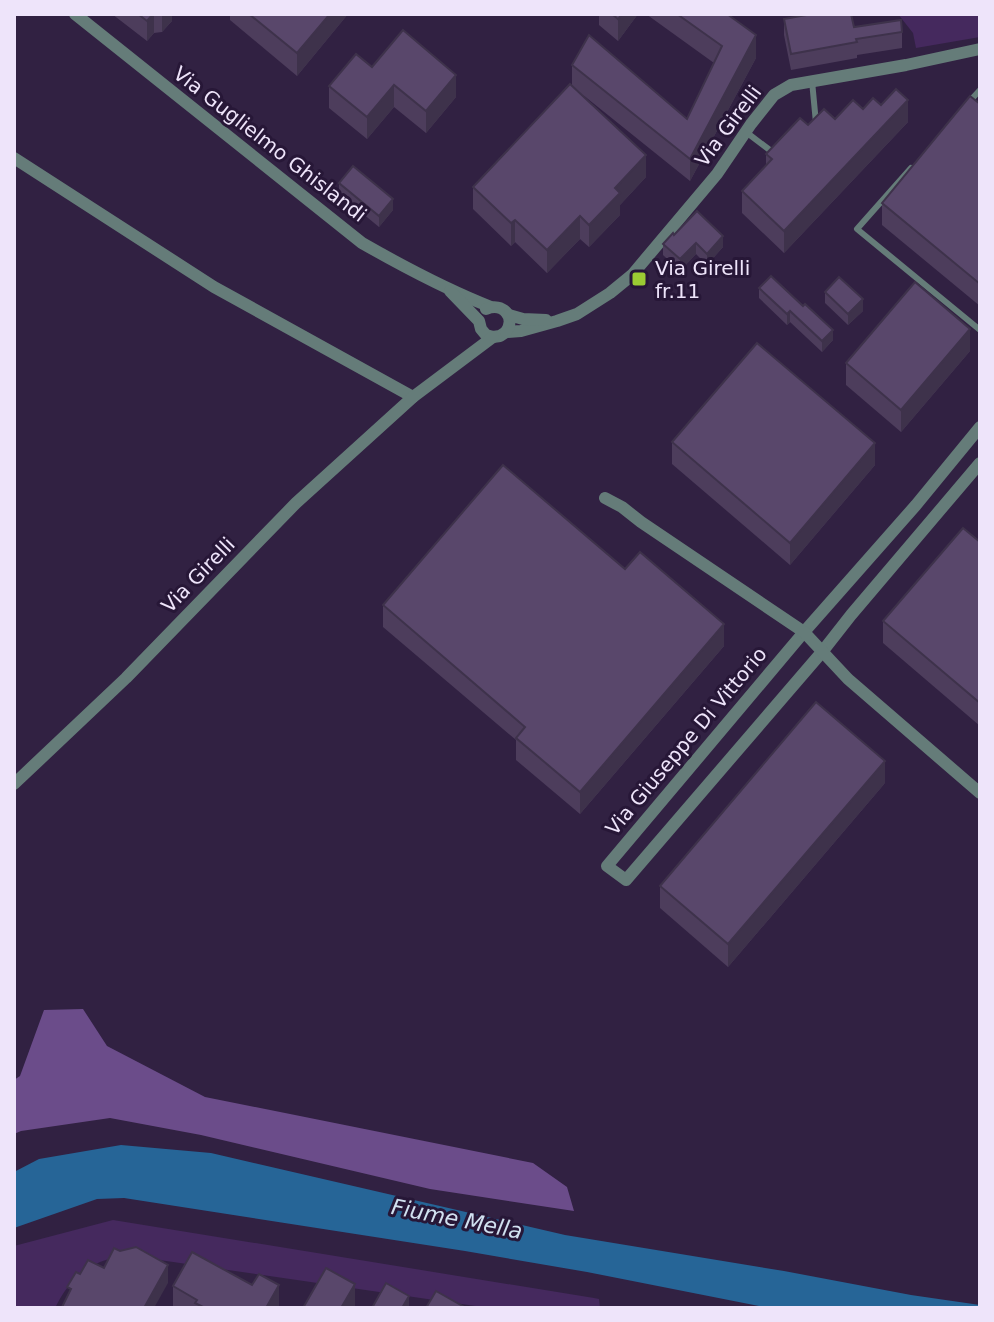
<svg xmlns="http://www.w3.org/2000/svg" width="994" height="1322" viewBox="0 0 994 1322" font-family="'DejaVu Sans',sans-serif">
<rect width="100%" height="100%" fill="#312142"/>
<!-- green -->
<g fill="#45295e">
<polygon points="898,14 980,14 980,37 916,48 913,33"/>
<path d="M113,1220L594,1298L599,1299L600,1308H489L132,1256C122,1257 109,1258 100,1262C78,1271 65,1288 55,1308H14V1246Z"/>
</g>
<!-- forest -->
<polygon fill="#6b4c8a" points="83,1009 107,1046 205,1097 533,1163 567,1187 574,1211 430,1189 201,1135 110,1118 21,1131 14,1134 14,1080 20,1076 44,1010"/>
<!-- water -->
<polygon fill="#266597" points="121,1145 211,1153 565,1235 784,1271 911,1295 980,1305 980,1308 769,1308 587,1272 465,1251 124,1198 97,1199 14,1228 14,1172 39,1159"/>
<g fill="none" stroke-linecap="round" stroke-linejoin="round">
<!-- service -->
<g stroke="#657c79" stroke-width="6">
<polyline points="812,81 816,123"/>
<polyline points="968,103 980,90"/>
<polyline points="746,132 775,154"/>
<polyline points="911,168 857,229 980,330"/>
</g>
<!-- minor -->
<g stroke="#657c79" stroke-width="12">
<path d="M75,14L362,243C404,267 445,289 491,307"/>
<polyline points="14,158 214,287 413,397"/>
<polyline points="450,291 479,321 481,329 486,335 493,337 500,336 506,332 521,331 557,321 577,314 610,293 632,275 717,174 751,124 774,95 791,85 906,65 980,49"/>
<path d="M486,309C503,302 516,317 506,332"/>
<polyline points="509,315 523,319 546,320"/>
<polyline points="980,427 916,505 804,632 607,866 626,880 822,652 851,615 980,463"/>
<polyline points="605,498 622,507 641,522 804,632 848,679 980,793"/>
<polyline points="14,784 126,678 296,503 413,397 493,337"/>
</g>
</g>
<!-- wall -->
<g fill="#4d3d5c">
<polygon points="112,14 172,14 172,21 162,32 154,33 147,41"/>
<polygon points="230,14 348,14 297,76 230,20"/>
<polygon points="599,14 638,14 618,41 599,25"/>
<polygon points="646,14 727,14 756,58 690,181 583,95 646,177 620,205 620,215 589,247 580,239 547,273 515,242 511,246 473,209 473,187 572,86 572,65 687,119 714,63"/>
<polygon points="784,19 902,32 902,48 857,55 857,58 791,70 784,35"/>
<polygon points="372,67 456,97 426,133 394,107 367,139 329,108 329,86"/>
<polygon points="980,104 980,306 882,225 882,203"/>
<polygon points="881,105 908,122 784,253 742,213 742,191 766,166 766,154 808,125 835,119 863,109"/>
<polygon points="339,183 393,210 379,227 339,194"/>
<polygon points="674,235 723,247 707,265 696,254 680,271 663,255 663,244"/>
<polygon points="759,288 803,306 833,340 822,352 790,322 787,325 759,298"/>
<polygon points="825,292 863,311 848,325 825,303"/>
<polygon points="970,351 901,432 846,385 846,363"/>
<polygon points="672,442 875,465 790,565 672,464"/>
<polygon points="980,542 980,726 883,643 883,621"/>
<polygon points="625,569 724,646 580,814 516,760 516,740 383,627 383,605"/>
<polygon points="885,783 728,967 660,908 660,886"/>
<polygon points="173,1286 279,1308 173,1308"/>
</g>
<!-- shaded-wall -->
<g fill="#3e324b">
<polygon points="153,14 154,14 154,33 147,41 147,21"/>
<polygon points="162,14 172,14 172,21 162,32"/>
<polygon points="330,14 348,14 297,76 297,53"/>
<polygon points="622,14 638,14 618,41 618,19"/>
<polygon points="756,35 756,58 690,181 690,159"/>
<polygon points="456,75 456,97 426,133 426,111"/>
<polygon points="394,85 394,107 367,139 367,117"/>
<polygon points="908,100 908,122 784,253 784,231"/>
<polygon points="646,155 646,177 620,205 620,215 589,247 589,225 615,188"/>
<polygon points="393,199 393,210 379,227 379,216"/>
<polygon points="580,216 580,239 547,273 547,250"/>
<polygon points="515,220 515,242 511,246 511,223"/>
<polygon points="723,236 723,247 707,265 707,254"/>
<polygon points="696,243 696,254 680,271 680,259"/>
<polygon points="863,299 863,311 848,325 848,314"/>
<polygon points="790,311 790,322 787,325 787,314"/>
<polygon points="970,329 970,351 901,432 901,410"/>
<polygon points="833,330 833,340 822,352 822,341"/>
<polygon points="875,443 875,465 790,565 790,543"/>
<polygon points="724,624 724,646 580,814 580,792"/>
<polygon points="885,761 885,783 728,967 728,944"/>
<polygon points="168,1265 168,1283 154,1308 144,1308"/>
<polygon points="355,1284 355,1308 341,1308"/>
<polygon points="279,1285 279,1308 266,1308"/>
<polygon points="409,1296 409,1308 402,1308"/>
</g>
<!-- building -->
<g fill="#59476b" stroke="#3e324b" stroke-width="2">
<polygon points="138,14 153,14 147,21"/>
<polygon points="249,14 330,14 297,53"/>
<polygon points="612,14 622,14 618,19"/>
<polygon points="677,14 727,14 756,35 690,159 572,65 589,35 687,119 722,46"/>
<polygon points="812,14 851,14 854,27 901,20 902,32 856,39 857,42 791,54 784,19"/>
<polygon points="403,30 456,75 426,111 394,85 367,117 329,86 356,54 372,67"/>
<polygon points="570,84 646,155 615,188 620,193 589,225 580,216 547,250 515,220 511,223 473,187"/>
<polygon points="896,89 908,100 784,231 742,191 772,159 766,154 800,118 808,125 824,109 835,119 853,100 863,109 873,98 881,105"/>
<polygon points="970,96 980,104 980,284 882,203"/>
<polygon points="353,166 393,199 379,216 339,183"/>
<polygon points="697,211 723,236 707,254 696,243 680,259 663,244 673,233 674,235"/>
<polygon points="771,276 803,306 805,304 833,330 822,341 790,311 787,314 759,288"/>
<polygon points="839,277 863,299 848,314 825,292"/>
<polygon points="915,282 970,329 901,410 846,363"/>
<polygon points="757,343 875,443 790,543 672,442"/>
<polygon points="503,465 625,569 640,552 724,624 580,792 516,738 525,727 383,605"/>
<polygon points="963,528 980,542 980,703 883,621"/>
<polygon points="816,702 885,761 728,944 660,886"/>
<polygon points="136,1247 168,1265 144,1308 64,1308 62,1307 71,1289 67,1287 76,1272 80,1274 88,1260 104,1268 114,1248 120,1251"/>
<polygon points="192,1252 252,1285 259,1274 279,1285 266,1308 205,1308 195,1303 197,1300 173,1286"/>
<polygon points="326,1268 355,1284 341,1308 303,1308"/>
<polygon points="386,1283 409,1296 402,1308 372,1308"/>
<polygon points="436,1291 466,1308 426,1308"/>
</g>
<!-- markers -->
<rect fill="#9bcb33" stroke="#271737" stroke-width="3" x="631" y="271" width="16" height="16" rx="4"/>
<g text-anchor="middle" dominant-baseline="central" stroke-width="6" stroke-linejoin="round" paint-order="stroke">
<!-- street labels -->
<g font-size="20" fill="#eee4fa" stroke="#271737">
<text transform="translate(728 126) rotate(-53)">Via Girelli</text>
<text transform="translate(270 144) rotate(38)">Via Guglielmo Ghislandi</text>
<text transform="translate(198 575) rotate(-46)">Via Girelli</text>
<text transform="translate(686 741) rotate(-50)">Via Giuseppe Di Vittorio</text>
</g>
<!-- poi labels -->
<g font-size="20" fill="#eee4fa" stroke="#271737" text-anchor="start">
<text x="655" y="268">Via Girelli<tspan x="655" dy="23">fr.11</tspan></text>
</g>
<!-- water labels -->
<g font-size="22" font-style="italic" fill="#d1e1f0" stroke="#271737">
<text transform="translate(457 1219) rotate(11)">Fiume Mella</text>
</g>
</g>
<!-- border -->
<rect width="994" height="1322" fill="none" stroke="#eee4fa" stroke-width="32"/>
</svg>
